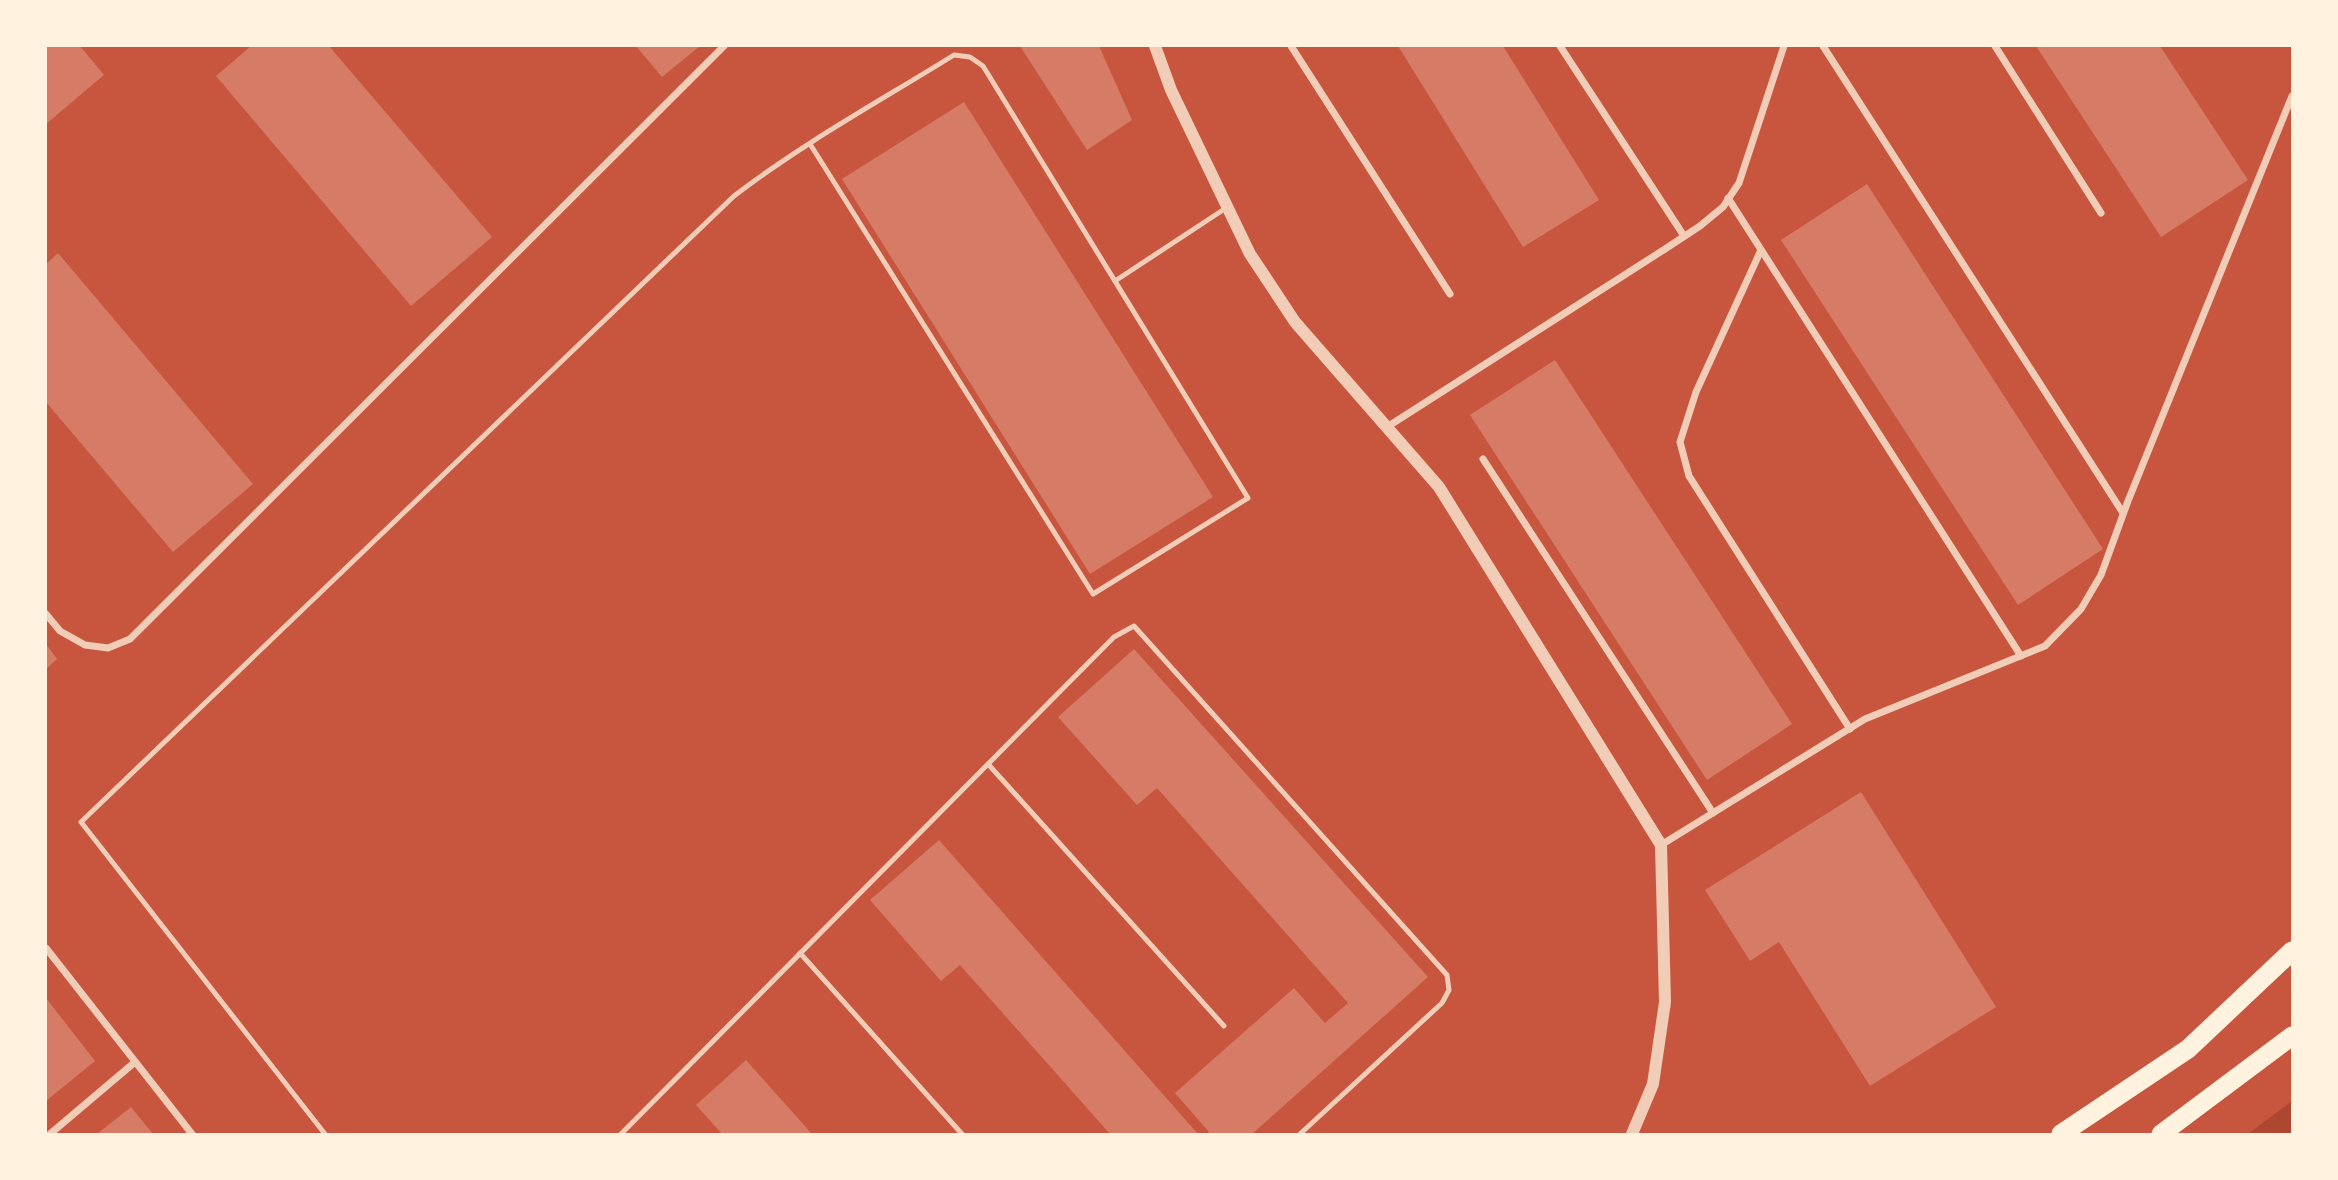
<svg xmlns="http://www.w3.org/2000/svg" width="2338" height="1180" viewBox="0 0 2338 1180" font-family="Jost,sans-serif">
<rect width="100%" height="100%" fill="#c8553d"/>
<!-- green -->
<polygon fill="#ae4732" points="2292,1101 2292,1134 2248,1134"/>
<!-- building -->
<g fill="#d67c66">
<polygon points="46,46 80,46 104,75 46,124"/>
<polygon points="251,46 329,46 492,237 411,306 216,76"/>
<polygon points="636,46 700,46 662,77"/>
<polygon points="1020,46 1099,46 1132,120 1087,150"/>
<polygon points="1398,46 1503,46 1599,200 1523,247"/>
<polygon points="2036,46 2160,46 2248,180 2161,237"/>
<polygon points="964,102 1213,497 1090,574 842,179"/>
<polygon points="1867,184 2103,549 2018,605 1781,240"/>
<polygon points="58,253 253,484 173,552 46,402 46,264"/>
<polygon points="1555,360 1792,724 1707,780 1470,415"/>
<polygon points="46,644 57,659 46,669"/>
<polygon points="1134,649 1428,977 1252,1134 1206,1134 1209,1132 1175,1093 1294,988 1325,1023 1348,1003 1157,788 1137,805 1058,717"/>
<polygon points="1861,792 1996,1007 1870,1086 1779,942 1750,961 1705,890"/>
<polygon points="939,840 1198,1134 1110,1134 960,965 941,981 870,900"/>
<polygon points="46,998 95,1061 46,1101"/>
<polygon points="746,1060 812,1134 722,1134 696,1105"/>
<polygon points="131,1107 153,1134 97,1134"/>
</g>
<g fill="none" stroke-linecap="round" stroke-linejoin="round">
<!-- service -->
<g stroke="#f1ccb7" stroke-width="5">
<polyline points="1115,281 1226,208"/>
<polyline points="988,764 1224,1026"/>
<polyline points="800,953 962,1134"/>
<path d="M325,1134L81,822L734,196C803,143 880,101 954,55L970,57L983,66L1248,498L1093,594L810,144"/>
<polyline points="621,1134 1114,637 1134,626 1447,975 1449,990 1442,1003 1300,1134"/>
</g>
<!-- minor -->
<g stroke="#f1ccb7" stroke-width="7">
<polyline points="1291,46 1450,294"/>
<polyline points="1560,46 1684,236"/>
<polyline points="1823,46 2123,513"/>
<polyline points="1995,46 2101,213"/>
<polyline points="1728,198 2021,656"/>
<polyline points="1761,250 1696,392 1680,442 1689,476 1850,729"/>
<polyline points="1387,427 1665,249 1700,226 1723,207 1739,183 1784,46"/>
<polyline points="1483,459 1713,813"/>
<polyline points="46,614 60,631 85,645 108,648 130,639 724,46"/>
<polyline points="1661,845 1865,719 2045,646 2081,609 2101,575 2128,501 2292,96"/>
<polyline points="46,948 192,1134"/>
<polyline points="50,1134 135,1062"/>
</g>
<!-- tertiary -->
<polyline stroke="#f1ccb7" stroke-width="12" points="1155,46 1171,90 1250,254 1295,322 1439,487 1661,845 1665,1002 1653,1084 1632,1134"/>
<!-- trunk -->
<g stroke="#fff3e0" stroke-width="19">
<polyline points="2061,1134 2188,1049 2292,951"/>
<polyline points="2161,1134 2292,1036"/>
</g>
</g>
<!-- border -->
<rect width="2338" height="1180" fill="none" stroke="#fff3e0" stroke-width="94"/>
</svg>
